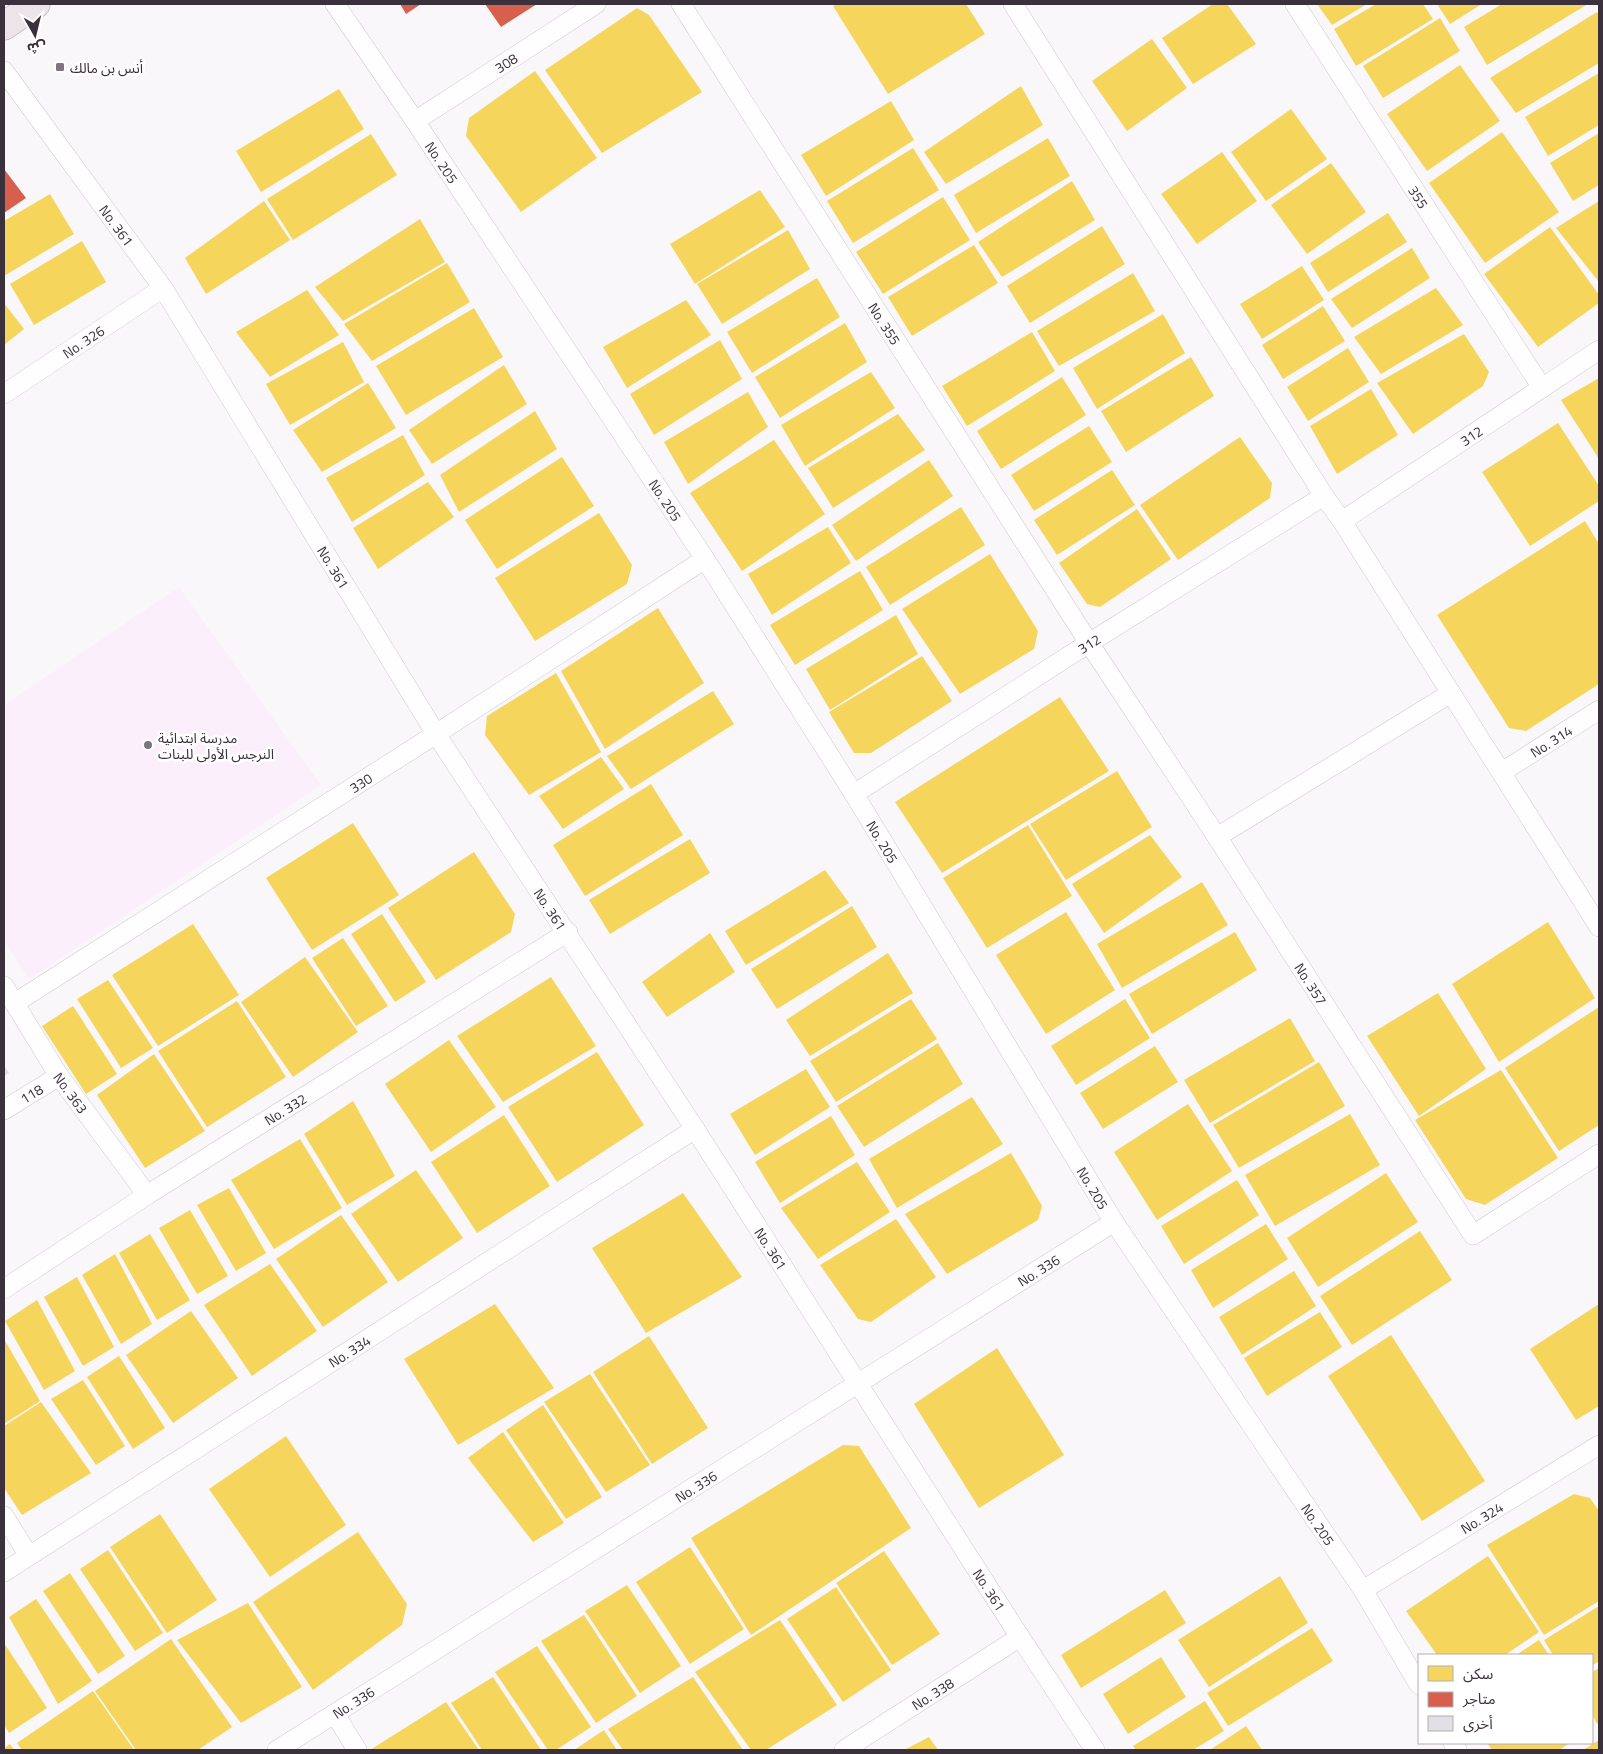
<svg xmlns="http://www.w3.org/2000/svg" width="1603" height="1754" viewBox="0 0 1603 1754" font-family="'Titillium Web','Noto Sans Arabic',sans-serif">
<rect width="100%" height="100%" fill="#faf7fb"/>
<!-- built -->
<polygon fill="#fbeffc" points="179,587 321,785 29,979 4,941 4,705"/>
<!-- homes -->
<g fill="#f6d55c">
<polygon points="837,4 966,4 985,34 888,94 833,6"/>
<polygon points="1213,4 1227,4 1256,44 1193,84 1162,38"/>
<polygon points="1317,4 1367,4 1332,25"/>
<polygon points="1376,4 1423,4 1433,19 1356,66 1334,29"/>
<polygon points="1437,4 1482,4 1450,24"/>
<polygon points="1502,4 1588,4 1487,65 1464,27"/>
<polygon points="637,8 649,15 702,92 602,153 545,70"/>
<polygon points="1597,12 1599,16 1599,63 1516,113 1490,78"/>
<polygon points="1440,18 1460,51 1383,98 1363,66"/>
<polygon points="1152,39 1187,88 1127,131 1092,81"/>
<polygon points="1460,65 1500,121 1427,171 1387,114"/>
<polygon points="535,71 597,158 521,212 466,136 469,118"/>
<polygon points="1599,73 1599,125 1548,156 1525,117"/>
<polygon points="1021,86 1043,125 946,184 924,152"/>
<polygon points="339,89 364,129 261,192 236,151"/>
<polygon points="891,101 914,140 826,196 801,155"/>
<polygon points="1291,109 1327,159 1266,201 1231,152"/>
<polygon points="1502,132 1559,212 1485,263 1429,183"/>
<polygon points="1599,133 1599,185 1573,201 1550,163"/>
<polygon points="371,134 397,175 293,240 267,199"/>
<polygon points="1048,138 1070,176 976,233 954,195"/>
<polygon points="913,148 939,190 853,243 827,201"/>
<polygon points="1222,152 1257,201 1197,244 1161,194"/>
<polygon points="1331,163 1366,212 1307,254 1271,205"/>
<polygon points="1072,181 1095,220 1002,277 978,242"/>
<polygon points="760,190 785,227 695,284 670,244"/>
<polygon points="50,194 74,234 4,276 4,221"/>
<polygon points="943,197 970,240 883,294 856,252"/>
<polygon points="264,201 290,240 206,294 185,258"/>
<polygon points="1599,201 1599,282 1556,228"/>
<polygon points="1388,213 1407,242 1328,292 1310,263"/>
<polygon points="420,219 445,262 343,321 315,287"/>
<polygon points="1102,226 1125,264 1030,323 1007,286"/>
<polygon points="1550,227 1599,295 1599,303 1538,347 1484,274"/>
<polygon points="788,230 810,269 722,324 697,284"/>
<polygon points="82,241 106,282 34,325 10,284"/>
<polygon points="974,245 998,283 912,336 888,297"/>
<polygon points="1412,248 1430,278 1352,328 1331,299"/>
<polygon points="447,263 470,302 372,361 344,324"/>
<polygon points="1302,266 1324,300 1262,339 1240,304"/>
<polygon points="1133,273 1155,311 1059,366 1037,331"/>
<polygon points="817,278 840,317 752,373 727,332"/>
<polygon points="1436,288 1463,325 1381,374 1354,337"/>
<polygon points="307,290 339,335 270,377 236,332"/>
<polygon points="686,300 711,335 627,388 603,347"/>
<polygon points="4,303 24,329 4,345"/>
<polygon points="1323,306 1345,341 1283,379 1262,345"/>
<polygon points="474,308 503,357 406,415 376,366"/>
<polygon points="1163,314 1185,353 1097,409 1073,368"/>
<polygon points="845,323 867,362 780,418 755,377"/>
<polygon points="1032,332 1055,371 967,426 942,386"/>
<polygon points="1464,334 1489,372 1483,386 1413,434 1377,383"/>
<polygon points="720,340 742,379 654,435 630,394"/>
<polygon points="343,342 364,382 290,425 266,384"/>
<polygon points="1348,348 1369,382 1308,421 1287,387"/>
<polygon points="1191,357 1214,396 1126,452 1101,411"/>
<polygon points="504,365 527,404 432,464 409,430"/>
<polygon points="871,372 895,408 805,466 781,425"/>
<polygon points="1062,377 1086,415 1001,469 977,431"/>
<polygon points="1599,378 1599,459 1561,400"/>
<polygon points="368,383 396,428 322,472 293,430"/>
<polygon points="1371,389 1398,435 1337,474 1310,426"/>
<polygon points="748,392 768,427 688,484 664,442"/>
<polygon points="535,411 557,449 459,512 440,475"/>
<polygon points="898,414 925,450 833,508 808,468"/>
<polygon points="1558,423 1599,486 1599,501 1530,546 1482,472"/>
<polygon points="1089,426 1112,462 1034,511 1011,475"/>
<polygon points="403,435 425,475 352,522 326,478"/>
<polygon points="1240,437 1272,483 1270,498 1178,560 1140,505"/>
<polygon points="774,440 825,514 742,571 690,493"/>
<polygon points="562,457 594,506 497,569 465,520"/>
<polygon points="929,460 953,496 856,561 832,525"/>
<polygon points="1112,470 1135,505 1057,555 1034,520"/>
<polygon points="428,482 454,517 378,569 353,528"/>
<polygon points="961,507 985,545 890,605 866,567"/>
<polygon points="1137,509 1171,559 1100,607 1087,604 1059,563"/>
<polygon points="599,513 632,565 627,584 535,641 495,578"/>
<polygon points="1585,521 1599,544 1599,684 1526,731 1509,728 1437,615"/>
<polygon points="828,527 851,563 772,615 748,574"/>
<polygon points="990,554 1038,631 1034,649 960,694 902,609"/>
<polygon points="860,571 883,610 795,665 770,625"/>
<polygon points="658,608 704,683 605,749 561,671"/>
<polygon points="896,615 918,654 830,710 806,669"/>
<polygon points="922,656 952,701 871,753 854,753 829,712"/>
<polygon points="556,673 601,752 529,795 485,735 487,716"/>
<polygon points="713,691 734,724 631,789 607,756"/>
<polygon points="1060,697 1109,771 942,873 895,802"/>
<polygon points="601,757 624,789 563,829 539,796"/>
<polygon points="1117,771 1152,827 1066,880 1030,824"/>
<polygon points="651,784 683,835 585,896 553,845"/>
<polygon points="353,823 399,895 312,950 266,878"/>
<polygon points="1028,825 1072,896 987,948 943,878"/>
<polygon points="1150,835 1182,877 1104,933 1072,884"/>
<polygon points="690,839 710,873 610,934 589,900"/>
<polygon points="474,852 515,914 511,932 436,980 388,908"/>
<polygon points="825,870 849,903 746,965 725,931"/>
<polygon points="1202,882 1228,925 1122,988 1097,944"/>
<polygon points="852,906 877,947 777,1009 751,969"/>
<polygon points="1066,912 1115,990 1046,1034 996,955"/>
<polygon points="382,914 426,982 395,1002 351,934"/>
<polygon points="1548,922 1595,998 1499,1062 1452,984"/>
<polygon points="193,924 239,995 158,1046 112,975"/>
<polygon points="1235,932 1257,970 1152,1034 1129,994"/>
<polygon points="710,933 735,972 667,1017 642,982"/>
<polygon points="343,938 388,1006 356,1026 312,958"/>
<polygon points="888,953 913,993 810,1056 786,1020"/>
<polygon points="305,957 358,1032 293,1077 241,1002"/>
<polygon points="551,977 596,1046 503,1102 457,1036"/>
<polygon points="108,980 153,1048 121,1068 77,999"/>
<polygon points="1438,993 1486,1069 1419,1116 1367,1036"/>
<polygon points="911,999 937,1039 836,1102 810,1061"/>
<polygon points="1125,999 1150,1038 1076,1085 1051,1046"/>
<polygon points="237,1001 286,1077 207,1127 158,1051"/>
<polygon points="73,1006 117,1074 86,1094 42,1026"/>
<polygon points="1599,1007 1599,1125 1559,1151 1505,1068"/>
<polygon points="1290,1018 1315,1061 1210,1123 1184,1080"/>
<polygon points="449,1040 496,1107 431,1152 385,1084"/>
<polygon points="938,1043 963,1084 864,1147 837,1106"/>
<polygon points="1155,1046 1178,1082 1103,1129 1080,1093"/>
<polygon points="597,1052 644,1125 557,1182 508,1107"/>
<polygon points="154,1054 205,1131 145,1168 97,1095"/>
<polygon points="1319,1062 1345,1106 1239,1168 1213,1125"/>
<polygon points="806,1069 830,1107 755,1155 730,1114"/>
<polygon points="1501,1070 1558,1158 1485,1205 1466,1199 1415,1120"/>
<polygon points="972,1097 1003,1144 897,1208 869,1159"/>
<polygon points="353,1101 395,1176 347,1205 304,1134"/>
<polygon points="1188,1104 1232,1171 1157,1220 1114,1152"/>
<polygon points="1350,1114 1380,1165 1275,1226 1245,1175"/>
<polygon points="504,1115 550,1186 477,1233 431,1162"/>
<polygon points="831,1116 855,1155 780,1203 755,1162"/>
<polygon points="300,1139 342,1208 274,1249 231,1180"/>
<polygon points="1011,1153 1042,1206 1038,1220 947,1274 905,1214"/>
<polygon points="857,1162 890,1212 818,1259 781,1208"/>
<polygon points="416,1170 463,1238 398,1282 351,1214"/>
<polygon points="1386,1173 1418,1222 1318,1287 1287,1238"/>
<polygon points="1237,1180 1259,1215 1184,1264 1161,1226"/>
<polygon points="229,1188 266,1253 236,1271 197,1205"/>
<polygon points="683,1193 742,1277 646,1333 592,1248"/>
<polygon points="190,1210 228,1276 197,1294 159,1228"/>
<polygon points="341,1215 388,1282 323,1327 276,1259"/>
<polygon points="896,1219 936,1277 871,1322 858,1319 820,1265"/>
<polygon points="1266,1224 1288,1259 1213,1308 1191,1270"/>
<polygon points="1420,1231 1452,1280 1352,1345 1320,1296"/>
<polygon points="150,1234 190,1300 157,1320 119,1253"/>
<polygon points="115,1254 152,1324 121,1344 82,1275"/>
<polygon points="270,1264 317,1331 252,1376 204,1305"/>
<polygon points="1294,1271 1316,1306 1242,1355 1219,1317"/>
<polygon points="77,1277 114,1347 83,1366 44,1297"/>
<polygon points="37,1300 75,1371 44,1390 5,1321"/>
<polygon points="495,1304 554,1388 458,1445 404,1359"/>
<polygon points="1599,1304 1599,1406 1576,1420 1530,1349"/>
<polygon points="191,1311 238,1378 173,1423 126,1355"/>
<polygon points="1320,1312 1342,1347 1267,1396 1244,1358"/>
<polygon points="1391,1335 1485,1481 1422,1521 1328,1376"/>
<polygon points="649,1336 708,1428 652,1464 593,1372"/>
<polygon points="4,1339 40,1401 4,1424"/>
<polygon points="997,1348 1064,1455 979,1508 914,1404"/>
<polygon points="119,1356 165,1428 133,1449 87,1377"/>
<polygon points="590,1374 650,1465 606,1492 544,1402"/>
<polygon points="83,1380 125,1446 96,1465 51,1399"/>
<polygon points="41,1402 91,1473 22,1515 4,1488 4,1426"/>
<polygon points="543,1405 602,1497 566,1519 506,1430"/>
<polygon points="503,1432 564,1523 533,1542 468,1458"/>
<polygon points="286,1436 346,1525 270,1577 209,1489"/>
<polygon points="843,1445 859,1446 911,1528 751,1635 691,1538"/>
<polygon points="1574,1494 1590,1498 1599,1511 1599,1601 1544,1635 1487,1545"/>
<polygon points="160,1514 217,1600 167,1633 110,1547"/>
<polygon points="358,1532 407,1604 402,1625 313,1690 253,1602"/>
<polygon points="690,1547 744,1629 690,1664 636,1582"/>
<polygon points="108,1550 163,1633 135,1651 80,1569"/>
<polygon points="884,1551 940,1634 892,1665 836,1583"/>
<polygon points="1488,1556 1539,1632 1505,1655 1437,1655 1406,1611"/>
<polygon points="70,1573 125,1656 98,1674 43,1591"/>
<polygon points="1280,1576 1308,1623 1209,1687 1178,1640"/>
<polygon points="627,1585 681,1666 640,1693 585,1611"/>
<polygon points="836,1587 891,1670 843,1702 787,1619"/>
<polygon points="1165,1590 1186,1623 1081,1688 1061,1655"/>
<polygon points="36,1599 92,1681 58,1704 9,1617"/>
<polygon points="248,1603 302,1687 241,1723 177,1640"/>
<polygon points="1599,1606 1599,1661 1592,1666 1592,1655 1553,1655 1544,1640"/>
<polygon points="584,1615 637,1696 596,1723 541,1641"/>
<polygon points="780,1620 837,1705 766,1750 751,1750 695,1672"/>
<polygon points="1312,1628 1333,1661 1228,1726 1207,1693"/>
<polygon points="171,1639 232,1727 198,1750 136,1750 95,1691"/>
<polygon points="1539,1640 1549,1655 1516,1655"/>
<polygon points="4,1643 47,1708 9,1733 4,1725"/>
<polygon points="537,1646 591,1727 556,1750 548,1750 495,1672"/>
<polygon points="1161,1657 1186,1697 1128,1734 1103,1694"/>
<polygon points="1599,1668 1599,1722 1597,1724 1592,1714 1592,1672"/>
<polygon points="493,1677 541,1750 482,1750 451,1703"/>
<polygon points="693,1677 743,1750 623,1750 608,1729"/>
<polygon points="93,1691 134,1750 22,1750 17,1743"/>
<polygon points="1205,1701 1224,1731 1193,1750 1136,1750 1133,1746"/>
<polygon points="446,1702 479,1750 370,1750"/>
<polygon points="1246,1726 1262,1750 1210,1750"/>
<polygon points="604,1730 617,1750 574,1750"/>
<polygon points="929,1737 938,1750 904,1750"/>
<polygon points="1599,1740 1599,1750 1583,1750"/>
<polygon points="1487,1743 1570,1743 1559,1750 1492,1750"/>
<polygon points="10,1744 14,1750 4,1750 4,1748"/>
</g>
<!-- shops -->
<g fill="#d6604d">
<polygon points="400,4 421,4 406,14"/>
<polygon points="485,4 537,4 501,27"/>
<polygon points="4,169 26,198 4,213"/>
</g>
<!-- building -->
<polygon fill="#e2dfe7" points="4,1065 9,1073 4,1076"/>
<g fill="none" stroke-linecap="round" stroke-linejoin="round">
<!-- minor casing -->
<g stroke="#d0c9d0" stroke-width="20">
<g id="minor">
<path id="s1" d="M335,4L415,121L705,559L854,794L1114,1222L1363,1590L1419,1685"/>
<path id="s2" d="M681,4L1089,643L1217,837"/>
<polyline points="1013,4 1324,496 1342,521 1599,927"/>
<path id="s3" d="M1295,4L1542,388"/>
<path id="s4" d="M4,71L163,288L436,734L695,1129L1020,1637L1095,1750"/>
<path id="s5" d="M415,121L596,4"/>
<path id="s6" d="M4,394L163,288"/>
<path id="s7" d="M1342,521L1599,350"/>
<path id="s8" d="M1451,693L1217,837L1473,1235L1599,1154"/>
<path id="s9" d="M1502,772L1599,710"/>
<path id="s10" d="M854,794L1089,643L1324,496"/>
<path id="s11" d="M4,986L59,1076L147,1195"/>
<path id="s12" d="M15,1003L436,734L705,559"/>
<path id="s13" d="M4,1110L59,1076"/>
<path id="s14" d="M4,1289L147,1195L568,932"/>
<polyline points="4,1516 29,1556"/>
<path id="s15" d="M4,1572L695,1129"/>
<path id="s16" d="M1363,1590L1599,1445"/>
<polyline points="335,1714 357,1750"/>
<polyline points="1453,1743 1457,1750"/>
<path id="s17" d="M277,1750L1114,1222"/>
<path id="s18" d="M844,1750L1020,1637"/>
</g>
</g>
<!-- primary casing -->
<g stroke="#b6a8b1" stroke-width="29">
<polyline id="primary" points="4,26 36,4"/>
</g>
<!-- minor -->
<use href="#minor" stroke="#fefefe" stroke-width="19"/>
<!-- primary -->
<use href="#primary" stroke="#ece4e8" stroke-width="28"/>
</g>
<!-- markers -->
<g fill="#7e767f" stroke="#fff" stroke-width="2">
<rect x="55" y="62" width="10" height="10" rx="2.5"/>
<circle cx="148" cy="745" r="5"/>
</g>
<g text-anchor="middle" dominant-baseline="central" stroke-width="5" stroke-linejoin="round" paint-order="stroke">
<!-- street labels -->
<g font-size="14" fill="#3b313c" stroke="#fff">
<text stroke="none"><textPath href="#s5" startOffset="108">308</textPath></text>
<text stroke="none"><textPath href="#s1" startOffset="191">No. 205</textPath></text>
<text stroke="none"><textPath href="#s3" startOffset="229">355</textPath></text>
<text stroke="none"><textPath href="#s4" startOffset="191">No. 361</textPath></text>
<text stroke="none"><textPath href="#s2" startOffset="379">No. 355</textPath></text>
<text stroke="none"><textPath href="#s6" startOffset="95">No. 326</textPath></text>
<text stroke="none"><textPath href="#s7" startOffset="155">312</textPath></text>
<text stroke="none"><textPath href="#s1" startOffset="596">No. 205</textPath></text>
<text stroke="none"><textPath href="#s4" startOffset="596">No. 361</textPath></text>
<text stroke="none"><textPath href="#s10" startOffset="279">312</textPath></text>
<text stroke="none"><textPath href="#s9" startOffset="58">No. 314</textPath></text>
<text stroke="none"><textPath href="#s12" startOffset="410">330</textPath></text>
<text stroke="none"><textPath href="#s1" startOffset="1001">No. 205</textPath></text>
<text stroke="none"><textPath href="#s4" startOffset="1001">No. 361</textPath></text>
<text stroke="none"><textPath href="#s8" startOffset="449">No. 357</textPath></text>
<text stroke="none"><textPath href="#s13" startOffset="32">118</textPath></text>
<text stroke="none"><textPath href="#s11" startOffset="126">No. 363</textPath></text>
<text stroke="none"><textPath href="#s14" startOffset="334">No. 332</textPath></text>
<text stroke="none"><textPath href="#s1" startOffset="1406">No. 205</textPath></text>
<text stroke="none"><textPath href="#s4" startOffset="1406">No. 361</textPath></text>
<text stroke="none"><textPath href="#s17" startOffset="900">No. 336</textPath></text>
<text stroke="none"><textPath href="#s15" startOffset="410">No. 334</textPath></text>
<text stroke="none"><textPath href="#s17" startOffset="495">No. 336</textPath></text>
<text stroke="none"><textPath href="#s16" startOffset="139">No. 324</textPath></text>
<text stroke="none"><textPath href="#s1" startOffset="1811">No. 205</textPath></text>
<text stroke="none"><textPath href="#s4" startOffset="1811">No. 361</textPath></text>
<text stroke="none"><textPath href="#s18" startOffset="105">No. 338</textPath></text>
<text stroke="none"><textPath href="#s17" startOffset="90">No. 336</textPath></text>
</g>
<!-- poi labels -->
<g font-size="14" fill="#3b313c" stroke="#fff" text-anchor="start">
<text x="70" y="67">أنس بن مالك</text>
<text x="158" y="737">مدرسة ابتدائية<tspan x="158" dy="16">النرجس الأولى للبنات</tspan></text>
</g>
</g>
<!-- border -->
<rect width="1603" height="1754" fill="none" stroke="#3b313c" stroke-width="10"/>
<!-- legend -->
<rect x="1418" y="1654" width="175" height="90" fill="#ffffff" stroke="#b1adb1"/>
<rect x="1428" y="1666" width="25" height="15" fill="#f6d55c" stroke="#b1adb1"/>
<text x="1463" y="1679" font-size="15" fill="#3b313c">سكن</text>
<rect x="1428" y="1692" width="25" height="15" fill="#d6604d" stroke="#b1adb1"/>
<text x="1463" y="1704" font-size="15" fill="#3b313c">متاجر</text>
<rect x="1428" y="1716" width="25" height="15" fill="#e2dfe7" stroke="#b1adb1"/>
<text x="1463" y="1729" font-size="15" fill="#3b313c">أخرى</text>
<!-- north arrow -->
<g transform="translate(35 35) rotate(172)" stroke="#ffffff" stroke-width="4" paint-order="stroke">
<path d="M0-4L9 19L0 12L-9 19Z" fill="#3b313c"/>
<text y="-8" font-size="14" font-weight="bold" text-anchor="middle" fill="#3b313c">ش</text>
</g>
</svg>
